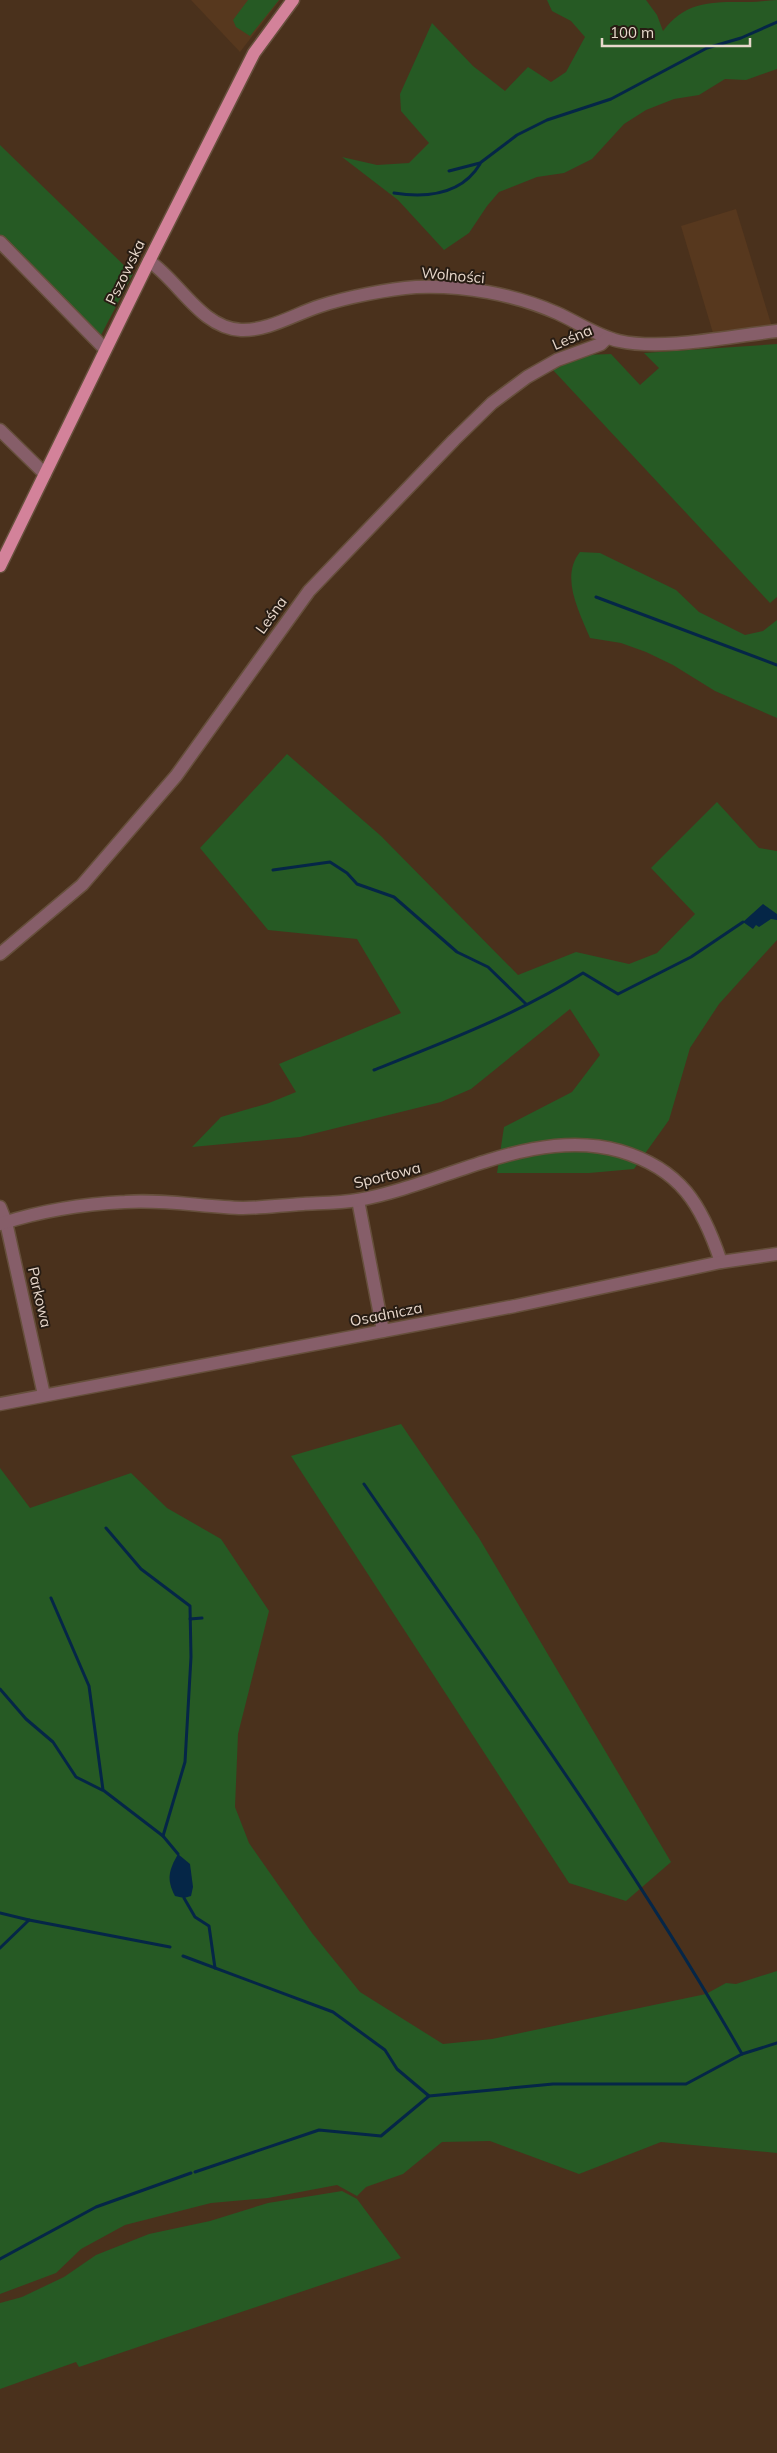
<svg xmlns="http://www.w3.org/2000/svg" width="777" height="2453" viewBox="0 0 777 2453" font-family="Mulish,sans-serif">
<rect width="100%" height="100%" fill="#4a311c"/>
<!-- built -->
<g fill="#57381e">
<polygon points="191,0 280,0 240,52"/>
<polygon points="736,209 772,327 713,333 681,226"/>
</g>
<!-- green -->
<g fill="#265a24">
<polygon points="248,0 279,0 250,36 236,27 233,20"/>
<path d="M547,0H646L657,15L663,31C686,0 713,2 750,2C759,2 768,0 777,0V69L746,80L725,79L699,95L674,99L646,110L624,124L592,159L564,173L537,177L499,192L487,206L469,233L444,250L398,200L342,157L377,165L409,163L429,143L401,111L400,94L432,23L473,66L505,91L528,67L551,82L566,72L585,37L571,21L552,11Z"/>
<polygon points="0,145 133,274 100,337 0,237"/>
<polygon points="777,344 777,597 770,603 553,370 584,355 611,354 640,385 659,368 644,353"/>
<path d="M580,552L600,553L676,590L699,612L745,635L763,631L777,620V718L715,691L673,665L646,652L621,643L590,638C579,611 560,577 580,552Z"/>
<polygon points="287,754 381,836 518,975 576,952 629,964 657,953 695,914 651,868 717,802 759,848 777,851 777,940 719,1004 690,1048 669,1120 634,1169 589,1173 497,1173 504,1127 572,1092 600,1055 570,1009 471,1089 441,1102 300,1137 192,1147 221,1117 269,1103 296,1092 279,1064 401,1013 357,939 268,930 200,848"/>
<polygon points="401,1424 479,1538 671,1862 626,1901 569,1883 291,1456"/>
<polygon points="0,1468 30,1508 131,1473 167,1508 221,1539 269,1611 238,1734 235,1807 249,1843 312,1933 360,1992 443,2044 492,2039 706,1994 726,1983 736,1984 777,1971 777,2153 661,2142 579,2174 490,2141 442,2142 403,2174 366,2187 357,2196 337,2185 268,2198 211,2203 125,2225 81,2249 56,2273 0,2294"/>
<polygon points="342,2191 357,2199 401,2258 79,2367 76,2362 0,2389 0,2303 22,2297 64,2277 96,2255 149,2234 210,2221 268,2203"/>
</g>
<!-- water -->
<g fill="#052647">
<polygon points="763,904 777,914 777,920 771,919 759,927 756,925 753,929 743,922"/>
<path d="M178,1854L190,1864L193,1887L191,1896L184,1898L175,1896C166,1879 169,1870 178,1854Z"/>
</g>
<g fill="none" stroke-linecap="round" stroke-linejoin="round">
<!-- stream -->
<g stroke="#052647" stroke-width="3">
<polyline points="449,171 480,163 517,135 547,120 611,99 707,48 741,38 777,22"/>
<path d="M394,193C427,198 462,194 480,164"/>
<polyline points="596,597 777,665"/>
<polyline points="273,870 330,862 347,873 357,884 394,897 457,952 488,967 526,1004"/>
<path d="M374,1070C445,1042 518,1014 583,973L618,994L691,957L743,922"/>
<path d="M364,1484C493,1671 629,1856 742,2054"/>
<polyline points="106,1528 141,1569 190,1606 191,1657 185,1762 163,1836 178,1854"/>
<polyline points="51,1598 89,1686 103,1790 163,1836"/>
<polyline points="190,1619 202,1618"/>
<polyline points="0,1689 26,1719 53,1742 76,1777 102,1790"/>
<polyline points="184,1898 195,1917 209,1926 215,1968"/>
<polyline points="0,1913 29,1920"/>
<polyline points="0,1948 29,1920 170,1947"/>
<polyline points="183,1956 333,2012 385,2050 397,2069 429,2096"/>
<polyline points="195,2172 319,2130 381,2136 429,2096 553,2084 686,2084 742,2054 777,2043"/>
<polyline points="0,2259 96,2207 191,2173"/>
</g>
<!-- minor casing -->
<g stroke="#664f3c" stroke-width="15">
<g id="minor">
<polyline points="0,242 105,349"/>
<path d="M149,261C179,281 201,328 241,330C268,331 295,314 320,306C347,297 389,289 416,287C463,285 514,294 557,313C577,322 597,336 619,341C664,351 730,336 777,331"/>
<polyline points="0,430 45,474"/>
<polyline points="0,954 82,885 176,776 309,591 454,440 492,403 527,377 557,360 601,344 607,338"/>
<polyline points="358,1200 383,1331"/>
<polyline points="0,1207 6,1222 44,1395"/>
<path d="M0,1224C40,1211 83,1204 125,1202C164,1199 204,1207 243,1208C263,1208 283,1205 303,1204C321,1203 340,1203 358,1200C443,1185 533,1126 620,1151C681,1169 702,1205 721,1262"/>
<polyline points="0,1404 515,1306 721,1262 777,1254"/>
</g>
</g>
<!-- major casing -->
<g stroke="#664f3c" stroke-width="15">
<polyline id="major" points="0,566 149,261 254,53 293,0"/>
</g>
<!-- minor -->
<use href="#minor" stroke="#865e69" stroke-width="12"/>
<!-- major -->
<use href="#major" stroke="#d3829a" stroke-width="12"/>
</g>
<g text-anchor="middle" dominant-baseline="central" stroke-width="4" stroke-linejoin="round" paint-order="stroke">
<!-- street labels -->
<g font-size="15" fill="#e8d8cc" stroke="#271c13">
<text transform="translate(125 272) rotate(-64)">Pszowska</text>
<text transform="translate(453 275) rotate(5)">Wolności</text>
<text transform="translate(572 337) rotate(-23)">Leśna</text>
<text transform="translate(271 615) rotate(-54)">Leśna</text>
<text transform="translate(387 1175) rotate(-14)">Sportowa</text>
<text transform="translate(40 1297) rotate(77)">Parkowa</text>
<text transform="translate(386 1314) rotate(-11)">Osadnicza</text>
</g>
</g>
<!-- scale -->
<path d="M602 38v8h148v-8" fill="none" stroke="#e8d8cc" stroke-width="2.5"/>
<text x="610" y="38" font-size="15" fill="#e8d8cc" stroke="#271c13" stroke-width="4" paint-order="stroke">100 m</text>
</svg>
